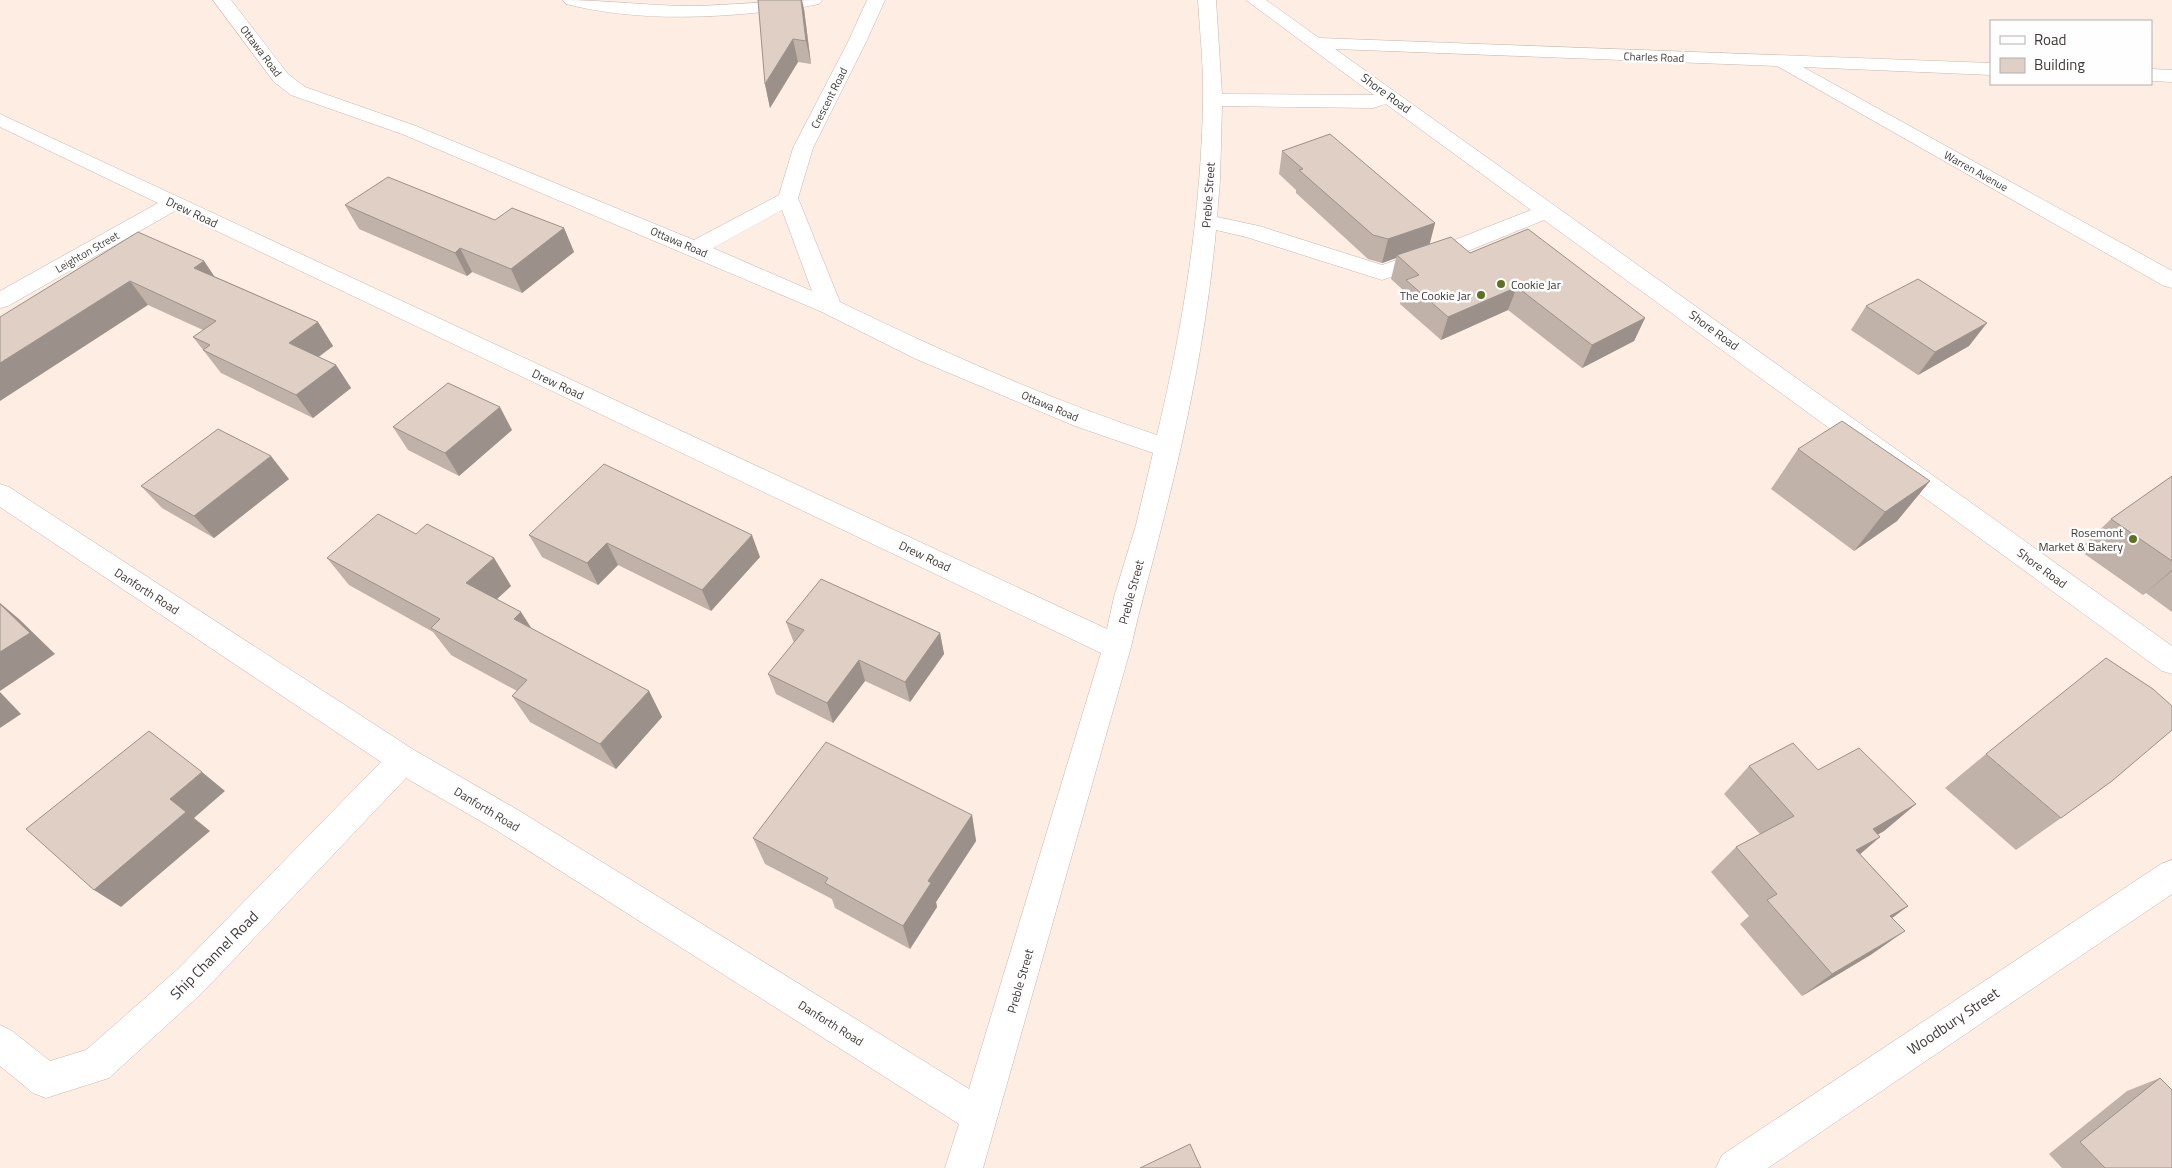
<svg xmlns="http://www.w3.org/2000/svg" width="2172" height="1168" viewBox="0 0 2172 1168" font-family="'Titillium Web',sans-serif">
<rect width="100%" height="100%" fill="#feede3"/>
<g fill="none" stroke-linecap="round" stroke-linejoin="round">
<!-- minor casing -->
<g stroke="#c6b6ac" stroke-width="1">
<g id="minor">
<path d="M213,0H231L288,74L305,87L416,126L694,240L779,195L793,148L849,40L867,0H885L867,40L813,148L798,198L840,302C943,352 1048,399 1157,435C1183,326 1201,215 1203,102C1204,68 1200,34 1198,0H1216L1222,94L1374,95L1246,0H1266L1319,38L1991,63V75L1803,67L2172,271V288L2164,286L1777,66L1335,49L2172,646V674L2162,671L1544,220L1473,249L1382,280L1246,237L1216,230C1207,329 1187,429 1162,525C1152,566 1140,606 1131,647L983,1168H945L959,1124L496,830L406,778L202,993L109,1078L46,1098L33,1093L0,1066V1025L12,1031L50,1061L86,1050L178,969L381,762L0,507V484L9,487L414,750L518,810L969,1089L1101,653L175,211L8,306L0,308V291L158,203L0,127V114L1107,629L1114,597L1136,525L1153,453L1075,426L916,359L822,312L402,134L291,95L274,82ZM1386,104L1531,210L1457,239L1382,265L1259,226L1217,217L1220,180L1222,106L1373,108ZM782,210L812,291L713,248Z"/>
<path d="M563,0C606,0 649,6 692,6C736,5 778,0 822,0L819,4C801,8 782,10 763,12C698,19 629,20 566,4Z"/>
<polygon points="2151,69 2172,70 2172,82 2151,81"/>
<polygon points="2172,860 2172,894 1768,1168 1716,1168 1722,1155 2161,864"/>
</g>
</g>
<!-- minor -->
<use href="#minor" fill="#fff" fill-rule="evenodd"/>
</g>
<!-- wall -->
<g fill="#c0b2a9">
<polygon points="804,9 811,64 798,62 770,108 765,84"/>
<polygon points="1282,151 1435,223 1429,244 1470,253 1645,318 1634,341 1582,368 1508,310 1441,340 1400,304 1403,290 1391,279 1396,258 1382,263 1368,259 1296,193 1296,190 1279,174"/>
<polygon points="345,205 564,228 574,252 522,293 472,272 467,276 359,229"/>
<polygon points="204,261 214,276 318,322 333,346 319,357 336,365 351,388 313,418 221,373 193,337 203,330 148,305 0,317"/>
<polygon points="1866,306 1969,346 1918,375 1851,330"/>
<polygon points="393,427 512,430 459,476 408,450"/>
<polygon points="1798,449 1930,481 1897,521 1854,551 1771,489"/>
<polygon points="2172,476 2172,612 2146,593 2143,595 2079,550 2111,519"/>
<polygon points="289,479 214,538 162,508 141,486"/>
<polygon points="416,534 494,558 511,586 497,599 521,612 532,629 649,691 662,717 616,769 530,722 512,696 517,691 451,655 433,632 349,585 327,558"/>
<polygon points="529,535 760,557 711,611 618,565 598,585 542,557"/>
<polygon points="786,622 940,633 944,654 910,702 865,681 833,723 776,694 768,674 794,643"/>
<polygon points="1986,754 2061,818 2016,850 1945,788"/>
<polygon points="1749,766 1818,770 1916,804 1884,831 1878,834 1860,854 1908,906 1892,918 1872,954 1802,996 1740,924 1749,916 1711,872 1736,847 1760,834 1724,794"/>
<polygon points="972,815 976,841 936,902 937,907 910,949 835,908 832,899 765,864 753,838"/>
<polygon points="2160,1078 2172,1168 2062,1168 2049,1154 2127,1091"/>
</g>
<!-- shaded-wall -->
<g fill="#9c918a">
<polygon points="801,0 802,0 804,9 811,64 806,41"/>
<polygon points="793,39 798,62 770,108 765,84"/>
<polygon points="1435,223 1429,247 1397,255 1396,258 1382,263 1388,239"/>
<polygon points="564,228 574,252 522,293 511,269"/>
<polygon points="460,248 472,272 467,276 455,253"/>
<polygon points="204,261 220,285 194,268"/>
<polygon points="130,281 148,305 0,401 0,363"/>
<polygon points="1517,287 1508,310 1441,340 1448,317"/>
<polygon points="1645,318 1634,341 1582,368 1592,345"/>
<polygon points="318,322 333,346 305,366 289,343"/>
<polygon points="1987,323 1969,346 1918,375 1935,352"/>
<polygon points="336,365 351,388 313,418 296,395"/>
<polygon points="500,407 512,430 459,476 445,453"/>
<polygon points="271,456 289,479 214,538 194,516"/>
<polygon points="1930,481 1897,521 1854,551 1885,512"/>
<polygon points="752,535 760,557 711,611 702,590"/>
<polygon points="607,543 618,565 598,585 587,563"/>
<polygon points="494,558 511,586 485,610 466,583"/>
<polygon points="2172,570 2172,571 2143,595"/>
<polygon points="0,603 19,619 55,654 0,691"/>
<polygon points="521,612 538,639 514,619"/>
<polygon points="940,633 944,654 910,702 905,682"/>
<polygon points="859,660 865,681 833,723 827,703"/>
<polygon points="649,691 662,717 616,769 600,744"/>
<polygon points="0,692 21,714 0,728"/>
<polygon points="202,772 225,791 194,818 210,831 121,907 94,890 170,799"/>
<polygon points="1916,804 1884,831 1843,855 1873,829"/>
<polygon points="972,815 976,841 936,902 937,907 910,949 903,926 928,881"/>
<polygon points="1880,837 1850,863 1856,850"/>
<polygon points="1908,906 1876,930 1890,916"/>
<polygon points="1905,931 1872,954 1802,996 1832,974"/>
</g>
<!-- building -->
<g fill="#dfcfc5" stroke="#9c918a">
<polygon points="758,0 801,0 806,41 793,39 765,84"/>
<polygon points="1330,134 1435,223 1388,239 1373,235 1299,170 1303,169 1282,151"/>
<polygon points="388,177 495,220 512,208 564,228 511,269 460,248 455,253 345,205"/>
<polygon points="1528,229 1645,318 1592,345 1517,287 1448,317 1406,280 1419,275 1397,255 1451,237 1470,253"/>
<polygon points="138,232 204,261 194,268 318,322 289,343 336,365 296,395 203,350 210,345 193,337 216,321 130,281 0,363 0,317"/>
<polygon points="1918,279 1987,323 1935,352 1866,306"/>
<polygon points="448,383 500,407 445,453 393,427"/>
<polygon points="1842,421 1930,481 1885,512 1798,449"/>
<polygon points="218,429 271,456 194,516 141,486"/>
<polygon points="604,464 752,535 702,590 607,543 587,563 529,535"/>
<polygon points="2172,476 2172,561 2111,519"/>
<polygon points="378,514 416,534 427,524 494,558 466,583 521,612 514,619 649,691 600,744 512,696 527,680 431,628 440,619 327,558"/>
<polygon points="821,579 940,633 905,682 859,660 827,703 768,674 804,630 786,622"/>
<polygon points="0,604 30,633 0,652"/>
<polygon points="2106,658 2153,689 2172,706 2172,730 2112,781 2061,818 1986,754"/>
<polygon points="149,731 202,772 170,799 186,812 94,890 26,829"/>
<polygon points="826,742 972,815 928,881 931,883 903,926 825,883 828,878 753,838"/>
<polygon points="1793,743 1818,770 1859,748 1916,804 1873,829 1880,837 1856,850 1908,906 1890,916 1905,931 1832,974 1767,900 1777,894 1736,847 1794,816 1749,766"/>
<polygon points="2160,1078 2172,1090 2172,1168 2105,1168 2080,1142"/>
<polygon points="1190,1144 1201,1168 1140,1168"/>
</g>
<!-- markers -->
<g fill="#5f7221" stroke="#fefefe" stroke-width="2">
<circle cx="1501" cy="284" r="5"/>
<circle cx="1481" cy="295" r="5"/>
<circle cx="2133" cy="539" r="5"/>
</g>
<g text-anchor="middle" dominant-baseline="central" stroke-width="5" stroke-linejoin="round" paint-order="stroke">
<!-- far-street labels -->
<g font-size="11" fill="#413b37" stroke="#fefefe">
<text transform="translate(261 51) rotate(53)">Ottawa Road</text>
<text transform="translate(1654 57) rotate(2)">Charles Road</text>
<text transform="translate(829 98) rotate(-63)">Crescent Road</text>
<text transform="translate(1976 171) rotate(29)">Warren Avenue</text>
<text transform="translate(679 242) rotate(23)">Ottawa Road</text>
<text transform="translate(87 252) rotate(-30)">Leighton Street</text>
<text transform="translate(1050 406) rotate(23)">Ottawa Road</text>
</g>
<!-- street labels -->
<g font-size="12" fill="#413b37" stroke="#fefefe">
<text transform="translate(1386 93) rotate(36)">Shore Road</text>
<text transform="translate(1208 195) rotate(-86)">Preble Street</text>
<text transform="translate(192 212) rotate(25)">Drew Road</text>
<text transform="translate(1714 330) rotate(36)">Shore Road</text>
<text transform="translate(558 384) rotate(25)">Drew Road</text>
<text transform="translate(925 556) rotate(25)">Drew Road</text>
<text transform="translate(2042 568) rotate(36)">Shore Road</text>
<text transform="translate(147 591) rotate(33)">Danforth Road</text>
<text transform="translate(1131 592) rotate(-75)">Preble Street</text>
<text transform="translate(487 809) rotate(31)">Danforth Road</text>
<text transform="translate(1020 981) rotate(-74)">Preble Street</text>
<text transform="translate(831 1023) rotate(32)">Danforth Road</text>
</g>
<!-- poi labels -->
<g font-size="12" fill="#413b37" stroke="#fefefe" text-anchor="end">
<text x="1511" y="284" text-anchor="start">Cookie Jar</text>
<text x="1471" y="295">The Cookie Jar</text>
<text x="2123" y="532">Rosemont<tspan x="2123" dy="14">Market &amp; Bakery</tspan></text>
</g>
<!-- near-street labels -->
<g font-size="15" fill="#413b37" stroke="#fefefe">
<text transform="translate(214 955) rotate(-45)">Ship Channel Road</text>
<text transform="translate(1953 1021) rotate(-34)">Woodbury Street</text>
</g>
</g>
<!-- legend -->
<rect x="1990" y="20" width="162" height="65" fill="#fefefe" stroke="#b2b0ae"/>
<rect x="2000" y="36" width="25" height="8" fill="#ffffff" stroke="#b2b0ae"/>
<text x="2034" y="45" font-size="15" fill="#413b37">Road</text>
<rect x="2000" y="58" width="25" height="15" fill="#dfcfc5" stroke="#b2b0ae"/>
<text x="2034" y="70" font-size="15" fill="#413b37">Building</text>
</svg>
